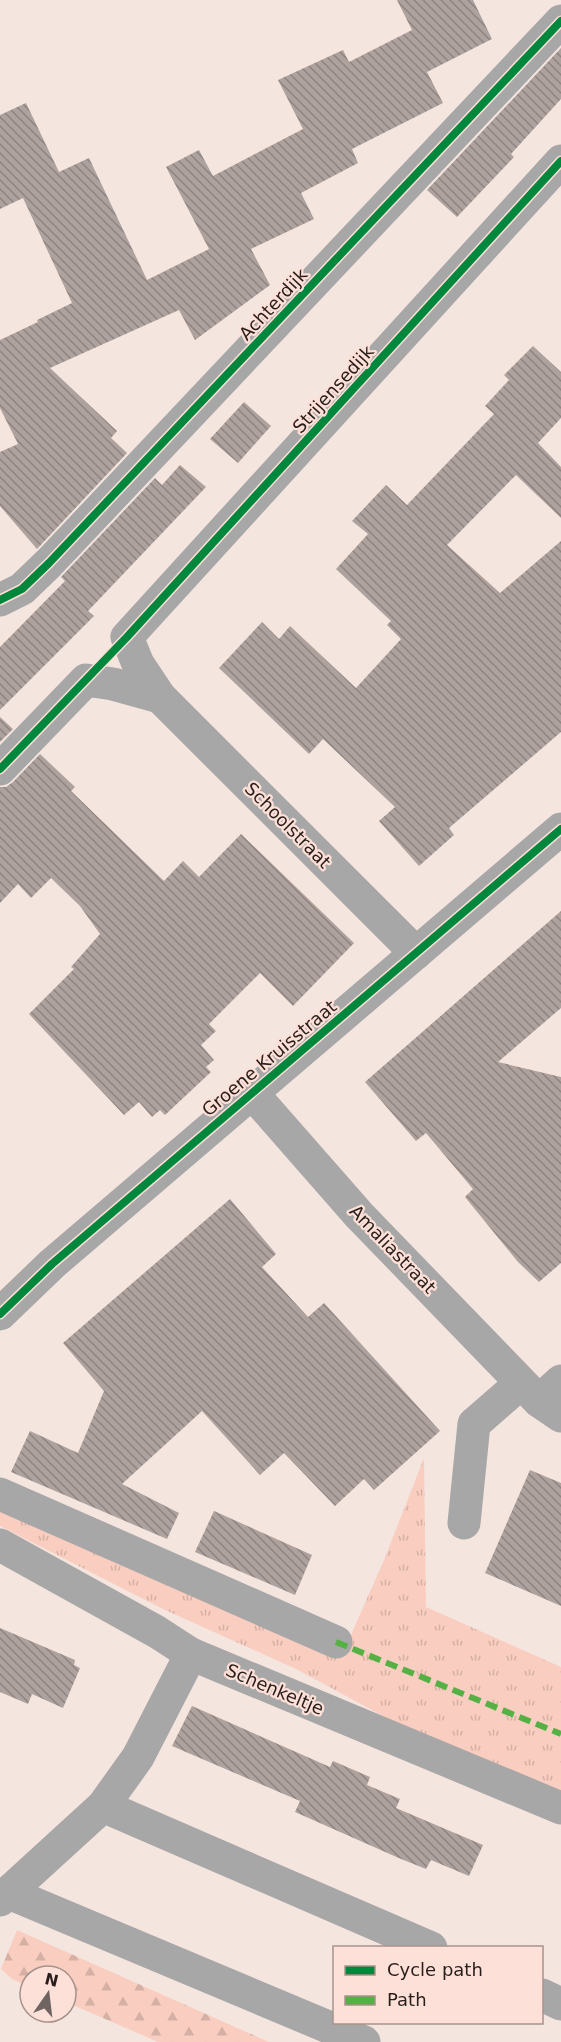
<svg xmlns="http://www.w3.org/2000/svg" width="561" height="2042" viewBox="0 0 561 2042" font-family="'DejaVu Sans',sans-serif">
<defs>
<pattern id="grass-tufts" width="24" height="20" patternUnits="userSpaceOnUse" patternTransform="scale(1.5)"><rect width="24" height="20" fill="#f9cec0"/><path d="M3 7l-1-3M5 7V3M7 7l1-3M15 17l-1-3M17 17v-4M19 17l1-3" fill="none" stroke="#d5b0a4"/></pattern>
<pattern id="forest-firs" width="22" height="20" patternUnits="userSpaceOnUse" patternTransform="scale(1.5)"><rect width="22" height="20" fill="#f9cec0"/><path d="M5 1l3.5 6h-7zM16 11l3.5 6h-7z" fill="#d5b0a4"/></pattern>
<pattern id="building-back-hatch" width="6" height="6" patternUnits="userSpaceOnUse" patternTransform="scale(1.5)"><rect width="6" height="6" fill="#aea29e"/><path d="M-1 5l2 2M0 0l6 6M5-1l2 2" fill="none" stroke="#8e8380"/></pattern>
</defs>
<rect width="100%" height="100%" fill="#f5e5df"/>
<!-- grass -->
<polygon fill="url(#grass-tufts)" points="424,1458 426,1607 561,1667 561,1794 407,1729 296,1669 163,1609 0,1526 0,1510 343,1653 384,1560"/>
<!-- forest -->
<polygon fill="url(#forest-firs)" points="17,1930 269,2042 158,2042 66,2002 66,1976 30,1976 30,1987 12,1979 1,1969"/>
<!-- building -->
<g fill="url(#building-back-hatch)">
<polygon points="397,0 473,0 492,39 427,72 443,103 352,149 358,163 301,193 314,219 251,249 270,285 195,340 179,310 50,368 117,431 111,438 127,453 37,549 0,506 0,452 18,444 0,408 0,340 38,322 37,320 72,303 23,198 0,209 0,115 26,103 59,172 89,158 147,280 209,249 166,167 199,150 213,176 303,129 278,80 343,50 349,62 412,30"/>
<polygon points="561,48 561,99 511,154 514,157 457,217 427,190"/>
<polygon points="533,346 561,372 561,418 538,443 561,467 561,518 516,475 447,545 500,593 561,541 561,732 449,828 454,835 419,866 379,821 395,807 323,739 309,754 219,668 262,622 279,639 290,626 356,688 401,639 387,625 391,621 336,569 368,534 352,521 386,485 407,505 494,414 485,406 509,380 504,375"/>
<polygon points="244,402 271,426 238,463 210,439"/>
<polygon points="180,465 206,487 88,611 94,616 0,710 0,647 65,581 61,577 155,478 162,485"/>
<polygon points="0,717 13,729 0,742"/>
<polygon points="40,754 75,787 71,791 164,881 183,861 199,877 241,834 354,943 293,1006 260,973 209,1024 216,1031 201,1045 214,1060 206,1067 211,1072 165,1115 160,1110 152,1117 139,1102 124,1115 29,1014 74,969 71,967 100,934 80,906 51,878 31,898 18,884 0,903 0,787 6,787 13,782"/>
<polygon points="561,911 561,1008 498,1062 561,1077 561,1263 539,1282 518,1262 465,1197 473,1189 426,1133 416,1141 365,1082"/>
<polygon points="230,1199 276,1254 262,1267 308,1317 324,1303 440,1431 374,1490 364,1479 335,1506 284,1453 260,1475 202,1411 122,1484 179,1513 167,1539 11,1472 30,1431 78,1453 104,1391 63,1343"/>
<polygon points="530,1470 561,1483 561,1606 485,1573"/>
<polygon points="214,1511 312,1555 295,1595 195,1552"/>
<polygon points="0,1628 75,1660 74,1665 80,1668 63,1708 32,1694 28,1704 0,1692"/>
<polygon points="192,1706 330,1767 333,1761 370,1777 367,1785 400,1799 396,1808 483,1845 469,1876 431,1860 426,1869 401,1859 295,1812 300,1801 172,1746"/>
</g>
<g fill="none" stroke-linecap="round" stroke-linejoin="round">
<!-- minor -->
<g stroke="#a8a7a7" stroke-width="33">
<polyline points="0,600 22,589 49,563 561,21"/>
<polyline points="0,769 86,680 113,684 160,697"/>
<polyline points="416,953 160,697 138,664 127,637 561,161"/>
<polyline points="252,1093 359,1215 539,1401 561,1416"/>
<polyline points="0,1314 52,1264 561,829"/>
<polyline points="539,1401 561,1381"/>
<polyline points="0,1494 336,1642"/>
<polyline points="464,1523 474,1424 521,1383"/>
<polyline points="0,1545 157,1632 191,1654 561,1808"/>
<polyline points="103,1806 138,1757 191,1654"/>
<polyline points="9,1893 364,2042"/>
<polyline points="0,1900 103,1806 431,1948"/>
<polyline points="542,1995 561,2004"/>
</g>
<!-- quiet -->
<polyline stroke="#56b145" stroke-width="6" stroke-dasharray="12 6" stroke-linecap="butt" points="336,1642 561,1734"/>
<!-- cycleway casing -->
<g stroke="#fde0d7" stroke-width="11">
<g id="cycleway">
<polyline points="0,600 22,589 49,563 561,21"/>
<polyline points="0,769 127,637 561,161"/>
<polyline points="0,1314 52,1264 561,829"/>
</g>
</g>
<!-- cycleway -->
<use href="#cycleway" stroke="#00873e" stroke-width="8"/>
</g>
<g text-anchor="middle" dominant-baseline="central" stroke-width="4.5" stroke-linejoin="round" paint-order="stroke">
<!-- street labels -->
<g font-size="18" fill="#281e1b" stroke="#fde0d7">
<text transform="translate(273 304) rotate(-47)">Achterdijk</text>
<text transform="translate(333 389) rotate(-48)">Strijensedijk</text>
<text transform="translate(288 825) rotate(45)">Schoolstraat</text>
<text transform="translate(269 1058) rotate(-40)">Groene Kruisstraat</text>
<text transform="translate(393 1249) rotate(46)">Amaliastraat</text>
<text transform="translate(275 1689) rotate(23)">Schenkeltje</text>
</g>
</g>
<!-- legend -->
<rect x="333" y="1946" width="210" height="78" fill="#fde0d7" stroke="#a8928c" stroke-width="1.5"/>
<rect x="345" y="1966" width="30" height="9" fill="#00873e" stroke="#a8928c" stroke-width="1.5"/>
<text x="387" y="1976" font-size="18" fill="#281e1b">Cycle path</text>
<rect x="345" y="1996" width="30" height="9" fill="#56b145" stroke="#a8928c" stroke-width="1.5"/>
<text x="387" y="2006" font-size="18" fill="#281e1b">Path</text>
<!-- north arrow -->
<g transform="translate(48 1994) rotate(14)"><circle r="28" fill="#fde0d7" stroke="#a8928c" stroke-width="1.5"/>
<path d="M0-4.5L10 22L0 15L-10 22Z" fill="#706460"/>
<text y="-9" font-size="16" font-weight="bold" text-anchor="middle" fill="#281e1b">N</text>
</g>
</svg>
